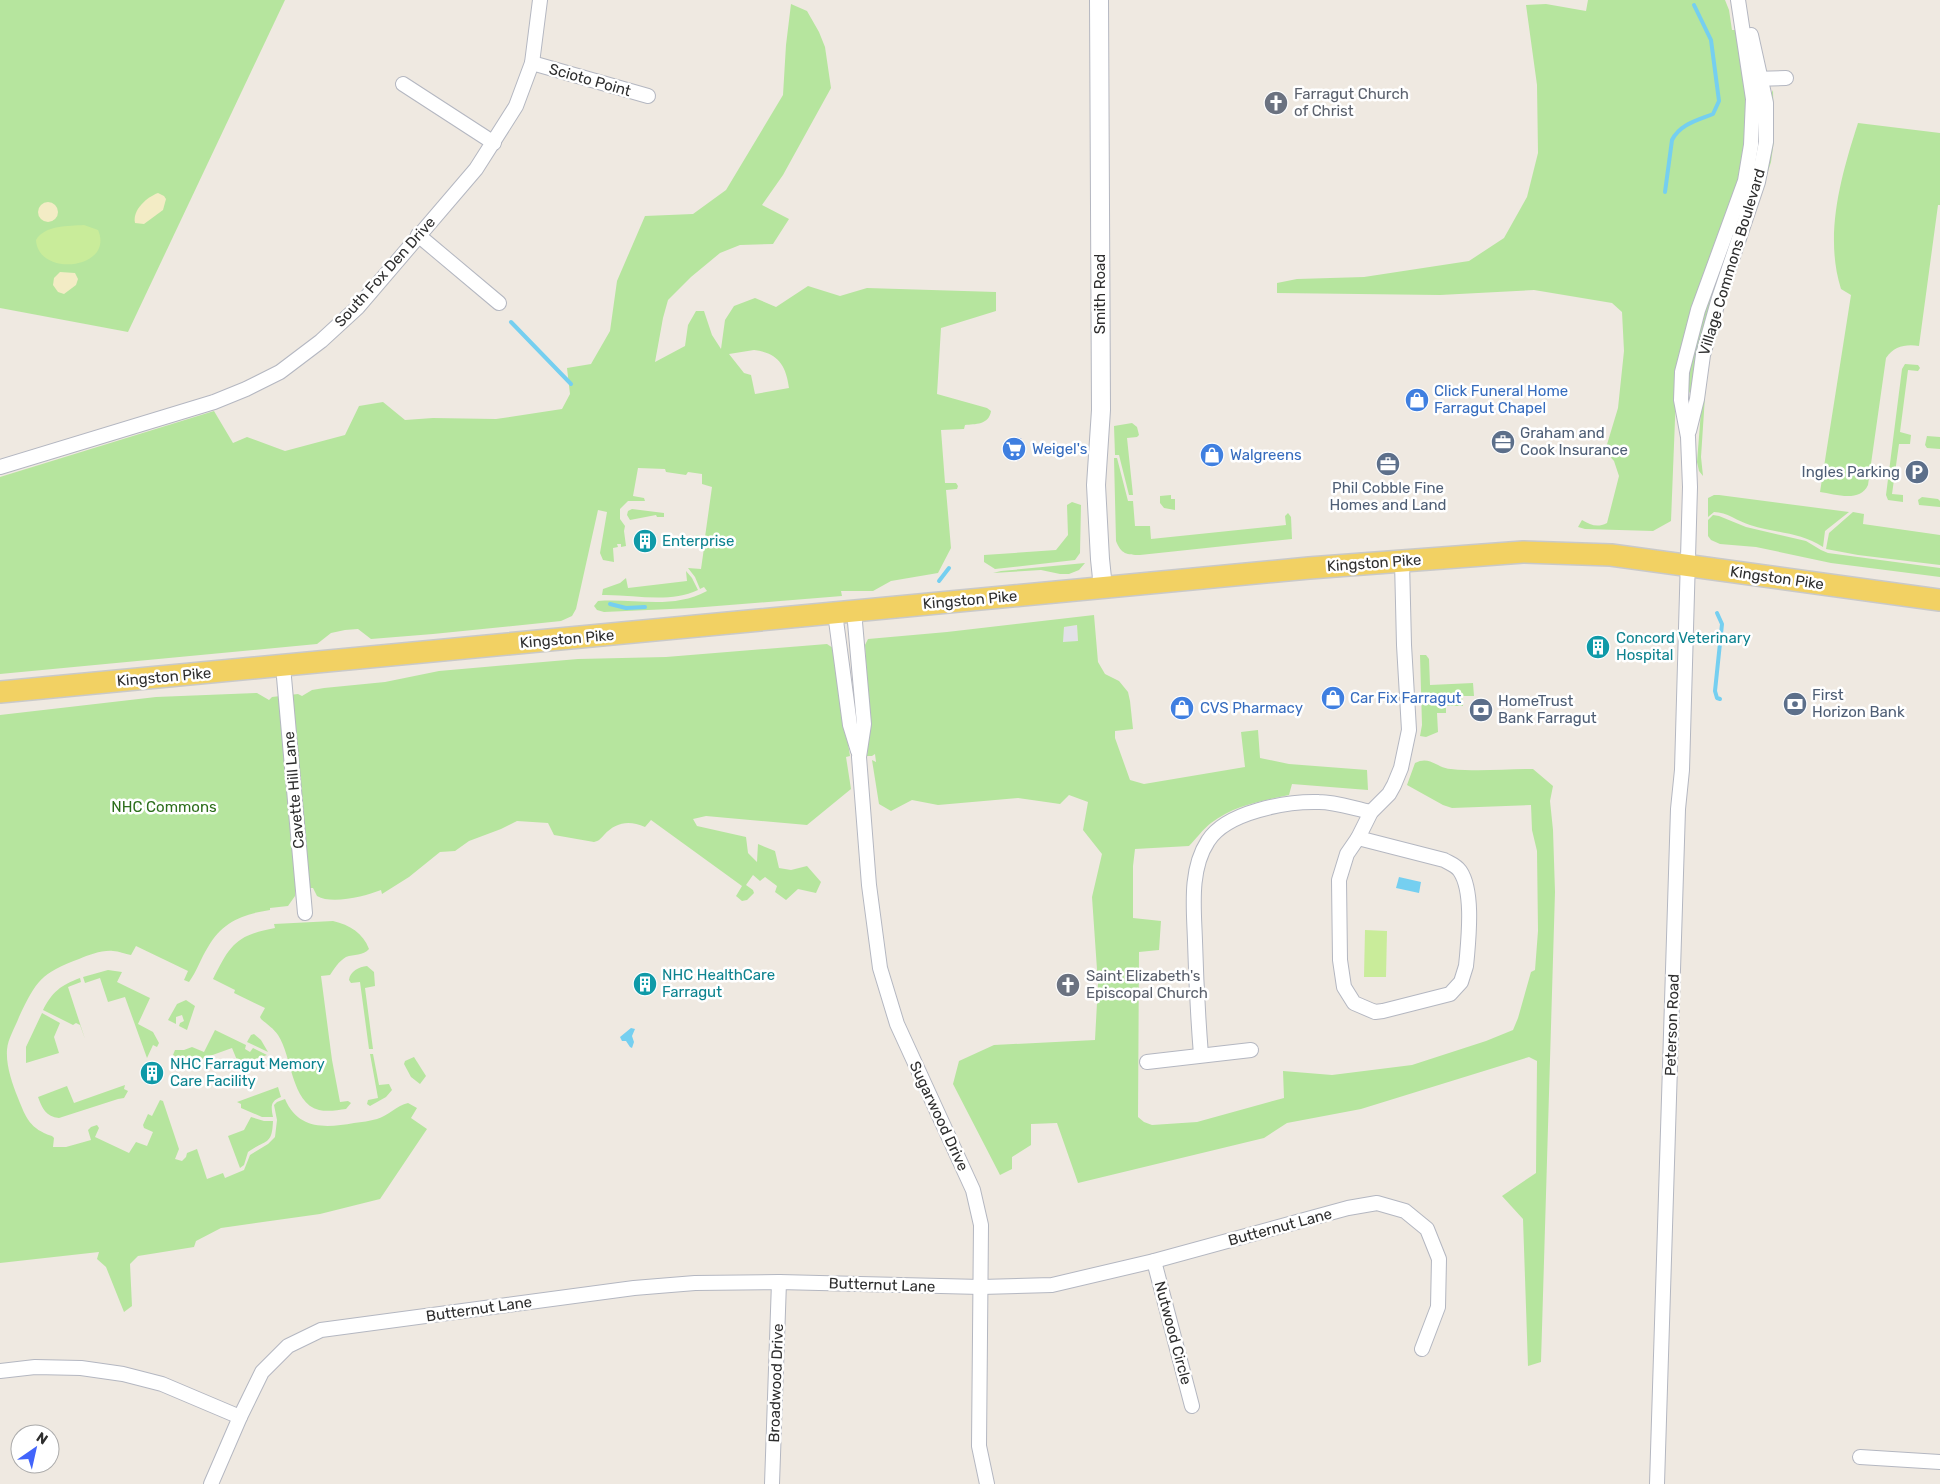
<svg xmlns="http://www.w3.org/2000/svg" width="1940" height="1484" viewBox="0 0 1940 1484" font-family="Rubik,sans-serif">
<rect width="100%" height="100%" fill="#efe9e1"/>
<!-- industrial -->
<polygon fill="#e3e1e8" points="1077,625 1078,642 1062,642 1064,627"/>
<!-- green -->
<g fill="#b6e59e" fill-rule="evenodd">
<polygon points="0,0 285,0 128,332 0,308"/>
<path d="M1588,0H1725L1729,10L1732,30H1738L1748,105L1743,165L1677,369L1671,521L1653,531L1585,529L1578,527L1582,520C1591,525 1597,528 1607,523L1619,476L1614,461L1605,451L1618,408L1624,351L1622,312L1612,303L1534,290L1440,295L1277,293V283L1297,279L1364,277L1469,261L1504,238L1527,197L1538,153L1537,85L1526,5L1546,4L1586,11Z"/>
<path d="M791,4L807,11L819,32L825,47L831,88L783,175L762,205L789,219L773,244L740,245L720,253L691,277L668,300L663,318L655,362L685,346L688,325L696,311H704L712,335L721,349L725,320L734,306L755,298L776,307L808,286L840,296L867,288L996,292V311L941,328L937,394L987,408L991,411C989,425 975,424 965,425L964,429L941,430L945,483H956L958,486L957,489L946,490L951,548L938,573L891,581L873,591H841L842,596L692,608L604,612L597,610L594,606L598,601C634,598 672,610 707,591L704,587L700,589L695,577L688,568L701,569L705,541L696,540L693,538L696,535L705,537L712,487L702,484V474L688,472L686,475L666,472L665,469L638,468L633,496L644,498L645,501H628L620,509V519L625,526L624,531L626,546L621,547V544H617L618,547L613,548L614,562L603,560L600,553L607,512L598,510L576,609L572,616L561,621L433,634L371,639L358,629L345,630L331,633L317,644L0,674V477L214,411L233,443L247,437L285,451L345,435L359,406L383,402L405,420L433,418L496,419L562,409L570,394L567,368L591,364L610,331L617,281L645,216L693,214L726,190L783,95L786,45ZM754,350C778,353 786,365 789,388L755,394L751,375L744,373L729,354Z"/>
<polygon points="1773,90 1774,140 1771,162 1711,346 1707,366 1701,457 1703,476 1699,471 1697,462 1705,360 1757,199 1770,96"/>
<path d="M1858,123L1940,133V205H1938L1919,346C1906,344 1894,346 1886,358L1868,485C1860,503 1835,494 1820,492L1851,295L1841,289C1824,235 1841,176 1858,123Z"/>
<path d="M1722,261L1725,265L1700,339L1691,395C1676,371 1712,288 1722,261Z"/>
<polygon points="1905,364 1918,365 1920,368 1918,371 1908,370 1900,432 1911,435 1910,444 1899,444 1892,494 1903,495 1903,502 1888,500 1886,495 1902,369"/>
<polygon points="1132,423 1137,427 1139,435 1137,437 1127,438 1133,495 1129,495 1119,455 1115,455 1114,426"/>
<polygon points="1927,436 1940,437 1940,449 1927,448 1925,445"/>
<path d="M1114,458H1117L1128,501H1133L1135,526H1150L1151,539L1286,525L1285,516L1288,513L1291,517L1292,539L1140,555C1127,555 1121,554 1116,541Z"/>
<polygon points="1171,495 1171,499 1175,499 1175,510 1164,508 1160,503 1160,496"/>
<path d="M1714,495H1719L1849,512L1825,531L1823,547C1800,532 1775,533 1750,525C1737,521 1727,512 1714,512L1708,517V498Z"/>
<polygon points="1922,497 1938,499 1940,501 1940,507 1919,505 1918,500"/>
<polygon points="1072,502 1081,505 1080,553 1075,560 995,569 984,562 984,555 1056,550 1068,535 1067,505"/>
<polygon points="632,509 664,513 664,517 657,517 656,515 630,520 627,515 628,511"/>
<polygon points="1853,512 1864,514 1863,524 1940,535 1940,565 1858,555 1826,549 1829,533"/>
<polygon points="1713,515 1719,516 1746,527 1806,541 1821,550 1828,553 1940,568 1940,577 1831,563 1756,547 1720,544 1711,540 1708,536 1708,520"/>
<polygon points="1085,563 1079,570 1069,574 1060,574 1041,570 993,573 1001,571"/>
<path d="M686,571L692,578L698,590C668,604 633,594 602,595L603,589L620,583L626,578L628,588L687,581Z"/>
<path d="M1094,615L1098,662L1105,674L1119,681L1128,692L1130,701L1133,729L1115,731V738L1130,780L1144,784L1245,767L1241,732L1258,730L1260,758L1289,764L1367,770L1368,790L1292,784L1289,795C1262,801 1234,805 1211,823C1203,829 1196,839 1189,846L1135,849L1133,866V918L1161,921L1159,950L1139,952L1138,1117L1144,1122L1152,1125L1197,1122L1284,1098L1283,1071L1332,1075L1412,1065L1486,1041L1513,1030L1518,1018L1531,972L1535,970L1538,931L1537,851L1532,830L1531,805L1452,808L1443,805L1407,785L1415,763C1430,755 1436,768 1451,769C1478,772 1506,769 1533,769L1553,786L1550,801L1553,830L1555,892L1541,1362L1528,1366L1523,1219L1502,1196L1536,1173L1537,1061L1529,1057L1361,1109L1287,1123L1264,1138L1078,1183L1057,1123L1031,1124V1145L1012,1157V1169L1000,1175L953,1084L959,1061L994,1045L1095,1040L1098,984L1092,897L1102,854L1083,830L1088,802L1069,795L1060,804L1018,798L938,805L912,800L891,811L879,804L872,760L876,762L875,754L872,756H867L870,726L865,645L868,639L947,632ZM1077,625L1078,641L1063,642L1064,627Z"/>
<path d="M827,644L833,648L850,756L846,757L851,789L807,825L706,816L693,819L697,826L746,837L748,853L757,862L758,844L775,851L779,868L791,870L807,866L821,882L816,893L798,889L786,900L775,892L777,886L765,877L760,881L753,875L746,885L753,890L754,893L747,900L742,901L736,896L742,886L651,820L645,827C629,820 616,822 604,835C600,839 599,841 594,842L554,835L548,823L517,821L501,829L469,841L455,851L440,852L409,877L382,894L381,890C366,896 332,905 317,896L313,888H295V896L288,906L270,908V910C243,914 222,922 208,947C201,958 197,971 189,982L184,980L188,971L136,946L131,955C125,954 119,951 113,951C102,950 89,955 79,959C41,973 36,981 19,1017C15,1028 8,1038 7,1050C6,1066 12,1083 18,1098C26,1118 30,1129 52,1136L54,1138L53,1147H66L91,1140L88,1130L91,1127L97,1125L99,1128L95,1137L129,1153L136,1142L147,1146L153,1132L144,1128L143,1125L148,1114L152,1116L160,1100L163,1101L179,1149L175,1159L182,1161L186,1157L187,1153L197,1149L207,1179L223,1173L225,1178L244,1170L250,1155L268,1144L275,1137L277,1120L274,1105L277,1102L285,1099C298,1130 326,1128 354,1123C362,1122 370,1121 377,1119C388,1116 397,1105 408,1103L417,1108L411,1118L427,1129L380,1199L320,1214L221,1228L196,1241L194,1247L138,1256L130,1264L132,1306L124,1312L106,1267L97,1259L99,1252L0,1263V715L156,697L257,693L269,700L272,697L298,694L302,696L312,690L324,688L385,682L439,671L578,659L666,657Z"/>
<polygon points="1420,655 1426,655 1429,659 1430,685 1473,683 1474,696 1462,696 1463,706 1446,706 1446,713 1437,713 1438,732 1426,737 1420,736 1422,725"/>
<path d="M333,921C350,925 363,933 369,949C363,956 354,954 346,957C339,961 334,969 330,975L321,976L332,1060L340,1102L348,1101L351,1103L346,1109C338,1110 328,1112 319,1110C291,1103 292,1056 278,1035C274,1029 267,1024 261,1019L260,1017L265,1008L234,993L235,990L213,979C230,945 236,935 275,928L274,924Z"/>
<path d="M367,966L374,972L375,986L365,988L373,1049H369L360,982L351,983L349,980C350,971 359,967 367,966Z"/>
<polygon points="108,970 122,972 117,982 150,998 138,1024 153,1032 159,1043 157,1047 153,1045 147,1058 125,997 108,1002 100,978 85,983 83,977"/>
<path d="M80,978L81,982L68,987L85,1039L80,1025L76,1023L73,1025L43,1010C52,992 61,985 80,978Z"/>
<polygon points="186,1000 195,1006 187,1030 179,1026 180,1023 184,1021 182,1015 176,1017 176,1024 168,1020 177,1004"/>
<polygon points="42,1013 60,1023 54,1037 59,1053 26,1063 26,1047"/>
<polygon points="215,1030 246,1045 245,1049 250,1052 253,1048 267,1055 239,1065 232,1048 171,1070 177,1057 173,1055 175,1050 184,1050 192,1047 204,1052"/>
<polygon points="254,1034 261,1040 268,1052 247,1042 251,1035"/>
<polygon points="370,1054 373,1054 379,1085 389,1084 392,1090 386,1097 370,1106 367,1104 368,1100 378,1098"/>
<polygon points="414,1057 426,1076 420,1084 411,1077 404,1064 405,1061"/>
<path d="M125,1085L124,1089L128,1091L124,1098L118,1099L59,1118C46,1117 42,1108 38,1097L67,1086L74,1103Z"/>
<path d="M278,1087L281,1097C270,1101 271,1107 273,1117H262L241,1108V1104L237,1102Z"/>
<path d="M251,1117L264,1121H273C272,1146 266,1139 248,1152L244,1165L240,1168L228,1136L244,1130Z"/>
</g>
<!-- sand -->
<g fill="#f3ecc5">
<path d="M158,193L164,196L166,199L163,210L144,224L135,223C132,210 147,197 158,193Z"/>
<circle cx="48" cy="212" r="10"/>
<polygon points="60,272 75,273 78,279 76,285 64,294 58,292 53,285 54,278"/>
</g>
<!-- pitch -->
<g fill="#c9ec9a">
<path d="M84,225L98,230C115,269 38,278 36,240C45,225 68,226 84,225Z"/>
<polygon points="1365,930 1387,931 1386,977 1364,977"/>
</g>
<!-- water -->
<g fill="#75cff0">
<polygon points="1399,877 1421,882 1419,893 1396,888"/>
<polygon points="631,1028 635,1029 632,1036 634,1042 632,1048 630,1047 626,1041 622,1041 620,1037"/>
</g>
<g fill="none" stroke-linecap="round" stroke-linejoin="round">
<!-- stream -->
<g stroke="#75cff0" stroke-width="4">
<path d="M1665,192L1672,140C1680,124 1698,120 1713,114L1719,101L1711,40L1694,5"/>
<polyline points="511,322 571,384"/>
<polyline points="939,581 949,568"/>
<polyline points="610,604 626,608 645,607"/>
<polyline points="1717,613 1722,624 1715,691 1717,698 1720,699"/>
<polyline points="1721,635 1731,641"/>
</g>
<!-- minor casing -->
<g stroke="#b4b7c1" stroke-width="16">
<g id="minor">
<polyline points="532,63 648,96"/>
<polyline points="1753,79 1786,78"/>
<polyline points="403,84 494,143"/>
<polyline points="418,235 499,303"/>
<polyline points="1689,431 1697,399 1703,355 1719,298 1758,182 1766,142 1766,103 1751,35"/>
<polyline points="0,467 214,402 246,389 280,372 321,341 358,307 476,169 516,106 532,63 540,0"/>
<polyline points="854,611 864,724 859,757 869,885 880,968 897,1024 973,1190 981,1225 979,1446 987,1484"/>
<polyline points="835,613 850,725 858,751"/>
<polyline points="283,666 305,913"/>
<path d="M1358,838L1444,860C1449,863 1456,865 1460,871C1473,890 1469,933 1467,956L1466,966L1461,982L1450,994L1383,1011L1375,1012L1354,1003L1344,987L1340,960L1339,880L1347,854Z"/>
<polyline points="1358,838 1371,812 1389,794 1394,785 1401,768 1409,730 1404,645 1402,561"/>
<path d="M1201,1055C1198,1017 1196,979 1195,941C1194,909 1189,870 1208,841C1226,812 1287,801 1319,802C1336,802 1355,809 1371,812"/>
<polyline points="1147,1062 1251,1050"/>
<polyline points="1154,1261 1192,1406"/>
<polyline points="0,1371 35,1367 81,1368 123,1374 162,1384 240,1417 211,1484"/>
<polyline points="240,1417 262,1372 288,1346 321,1330 634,1288 695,1283 779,1282 981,1287 1052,1285 1154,1261 1348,1208 1377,1203 1405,1211 1427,1229 1439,1259 1438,1307 1422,1349"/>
<polyline points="1860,1457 1940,1462"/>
<polyline points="772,1484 779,1282"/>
<polyline points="1657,1484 1678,809 1682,770 1690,487 1688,437 1681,400 1682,372 1698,310 1745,181 1751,145 1753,99 1738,0"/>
</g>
</g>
<!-- tertiary casing -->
<g stroke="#b4b7c1" stroke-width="20">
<polyline id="tertiary" points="1099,0 1101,410 1096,485 1100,559 1103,588"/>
</g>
<!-- primary casing -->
<g stroke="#c9c9c9" stroke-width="24">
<polyline id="primary" points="0,692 1309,568 1523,552 1611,555 1940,600"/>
</g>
<!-- minor -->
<use href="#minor" stroke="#fff" stroke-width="14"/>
<!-- tertiary -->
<use href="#tertiary" stroke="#fff" stroke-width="18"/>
<!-- primary -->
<use href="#primary" stroke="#f2d163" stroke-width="21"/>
</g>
<!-- icons -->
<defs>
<g id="church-disc" transform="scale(1.25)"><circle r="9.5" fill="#6b7280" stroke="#fff"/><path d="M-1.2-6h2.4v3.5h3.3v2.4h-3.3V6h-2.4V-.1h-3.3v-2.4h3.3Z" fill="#fff"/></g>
<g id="shop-disc" transform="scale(1.25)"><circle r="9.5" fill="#3f7fe0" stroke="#fff"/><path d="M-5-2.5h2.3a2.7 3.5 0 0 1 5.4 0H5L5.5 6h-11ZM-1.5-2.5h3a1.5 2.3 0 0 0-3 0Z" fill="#fff"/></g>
<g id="office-disc" transform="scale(1.25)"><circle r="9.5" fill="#5c6f8a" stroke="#fff"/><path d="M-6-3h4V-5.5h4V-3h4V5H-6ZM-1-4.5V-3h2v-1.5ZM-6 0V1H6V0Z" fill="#fff"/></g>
<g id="supermarket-disc" transform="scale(1.25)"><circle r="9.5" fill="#3f7fe0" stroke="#fff"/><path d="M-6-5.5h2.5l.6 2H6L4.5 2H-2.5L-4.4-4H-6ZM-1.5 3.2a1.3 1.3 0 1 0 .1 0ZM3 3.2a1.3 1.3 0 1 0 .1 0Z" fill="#fff"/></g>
<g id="parking-disc" transform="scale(1.25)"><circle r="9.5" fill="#5c6f8a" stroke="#fff"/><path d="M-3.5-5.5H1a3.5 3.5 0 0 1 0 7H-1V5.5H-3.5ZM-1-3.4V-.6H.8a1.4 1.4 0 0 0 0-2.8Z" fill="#fff"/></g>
<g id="building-disc" transform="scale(1.25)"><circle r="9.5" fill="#0f9aa8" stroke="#fff"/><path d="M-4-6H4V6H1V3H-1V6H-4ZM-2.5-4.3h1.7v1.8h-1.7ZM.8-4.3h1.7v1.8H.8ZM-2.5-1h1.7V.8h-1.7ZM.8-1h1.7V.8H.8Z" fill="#fff"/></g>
<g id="bank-disc" transform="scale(1.25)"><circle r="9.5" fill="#5c6f8a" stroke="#fff"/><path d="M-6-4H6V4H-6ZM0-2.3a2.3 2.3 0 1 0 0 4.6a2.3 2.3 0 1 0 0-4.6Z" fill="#fff"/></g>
</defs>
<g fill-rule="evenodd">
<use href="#church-disc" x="1276" y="103"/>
<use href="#shop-disc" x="1417" y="400"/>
<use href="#office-disc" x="1503" y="442"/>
<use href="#supermarket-disc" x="1014" y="449"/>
<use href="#shop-disc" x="1212" y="455"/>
<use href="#office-disc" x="1388" y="464"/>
<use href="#parking-disc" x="1917" y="472"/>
<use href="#building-disc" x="645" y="541"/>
<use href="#building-disc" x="1598" y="647"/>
<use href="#shop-disc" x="1333" y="698"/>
<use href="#bank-disc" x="1795" y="704"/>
<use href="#shop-disc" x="1182" y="708"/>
<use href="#bank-disc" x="1481" y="710"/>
<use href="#building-disc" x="645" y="984"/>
<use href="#church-disc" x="1068" y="985"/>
<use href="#building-disc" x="152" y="1073"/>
</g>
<g text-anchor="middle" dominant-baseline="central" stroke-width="5" stroke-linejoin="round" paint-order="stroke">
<!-- street labels -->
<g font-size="15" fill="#2e2e2e" stroke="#fff">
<text transform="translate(590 80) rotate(16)">Scioto Point</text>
<text transform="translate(1732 262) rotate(-73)">Village Commons Boulevard</text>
<text transform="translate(385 272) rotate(-48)">South Fox Den Drive</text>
<text transform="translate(1100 294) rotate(-90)">Smith Road</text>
<text transform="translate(1374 563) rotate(-4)">Kingston Pike</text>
<text transform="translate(1777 578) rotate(8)">Kingston Pike</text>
<text transform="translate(970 600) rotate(-5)">Kingston Pike</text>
<text transform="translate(567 639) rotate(-5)">Kingston Pike</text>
<text transform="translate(164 677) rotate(-5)">Kingston Pike</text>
<text transform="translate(294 790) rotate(-95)">Cavette Hill Lane</text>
<text transform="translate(1672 1025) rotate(-88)">Peterson Road</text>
<text transform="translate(939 1116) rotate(65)">Sugarwood Drive</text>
<text transform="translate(1280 1227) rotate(-15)">Butternut Lane</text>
<text transform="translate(882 1285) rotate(2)">Butternut Lane</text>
<text transform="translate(479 1309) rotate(-8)">Butternut Lane</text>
<text transform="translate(1173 1333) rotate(75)">Nutwood Circle</text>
<text transform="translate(776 1383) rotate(-88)">Broadwood Drive</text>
</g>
<!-- worship labels -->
<g font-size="15" fill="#5b616d" stroke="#fff" text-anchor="start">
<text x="1294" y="94">Farragut Church<tspan x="1294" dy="17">of Christ</tspan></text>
<text x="1086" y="976">Saint Elizabeth's<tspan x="1086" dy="17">Episcopal Church</tspan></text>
</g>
<!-- shop labels -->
<g font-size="15" fill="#366cbe" stroke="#fff" text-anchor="start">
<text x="1434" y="391">Click Funeral Home<tspan x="1434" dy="17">Farragut Chapel</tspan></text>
<text x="1032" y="449">Weigel's</text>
<text x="1230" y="455">Walgreens</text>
<text x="1350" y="698">Car Fix Farragut</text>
<text x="1200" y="708">CVS Pharmacy</text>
</g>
<!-- service labels -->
<g font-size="15" fill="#4e5e75" stroke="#fff" text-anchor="start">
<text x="1520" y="433">Graham and<tspan x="1520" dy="17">Cook Insurance</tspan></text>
<text x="1900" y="472" text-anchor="end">Ingles Parking</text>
<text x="1388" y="488" text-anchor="middle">Phil Cobble Fine<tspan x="1388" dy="17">Homes and Land</tspan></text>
<text x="1812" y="695">First<tspan x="1812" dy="17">Horizon Bank</tspan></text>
<text x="1498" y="701">HomeTrust<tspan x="1498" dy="17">Bank Farragut</tspan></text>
</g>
<!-- culture labels -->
<g font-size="15" fill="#0d838f" stroke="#fff" text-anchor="start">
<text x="662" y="541">Enterprise</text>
<text x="1616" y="638">Concord Veterinary<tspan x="1616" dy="17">Hospital</tspan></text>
<text x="662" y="975">NHC HealthCare<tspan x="662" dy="17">Farragut</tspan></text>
<text x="170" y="1064">NHC Farragut Memory<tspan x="170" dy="17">Care Facility</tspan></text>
</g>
<!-- park labels -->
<g font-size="15" fill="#2c6e1b" stroke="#fff">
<text x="164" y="807">NHC Commons</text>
</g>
</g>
<!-- north arrow -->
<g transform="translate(35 1449) rotate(34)"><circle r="24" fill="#ffffff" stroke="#ababab"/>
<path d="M0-4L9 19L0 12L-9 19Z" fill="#4264fb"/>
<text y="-8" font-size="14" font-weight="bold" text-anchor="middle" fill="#2e2e2e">N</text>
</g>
</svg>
